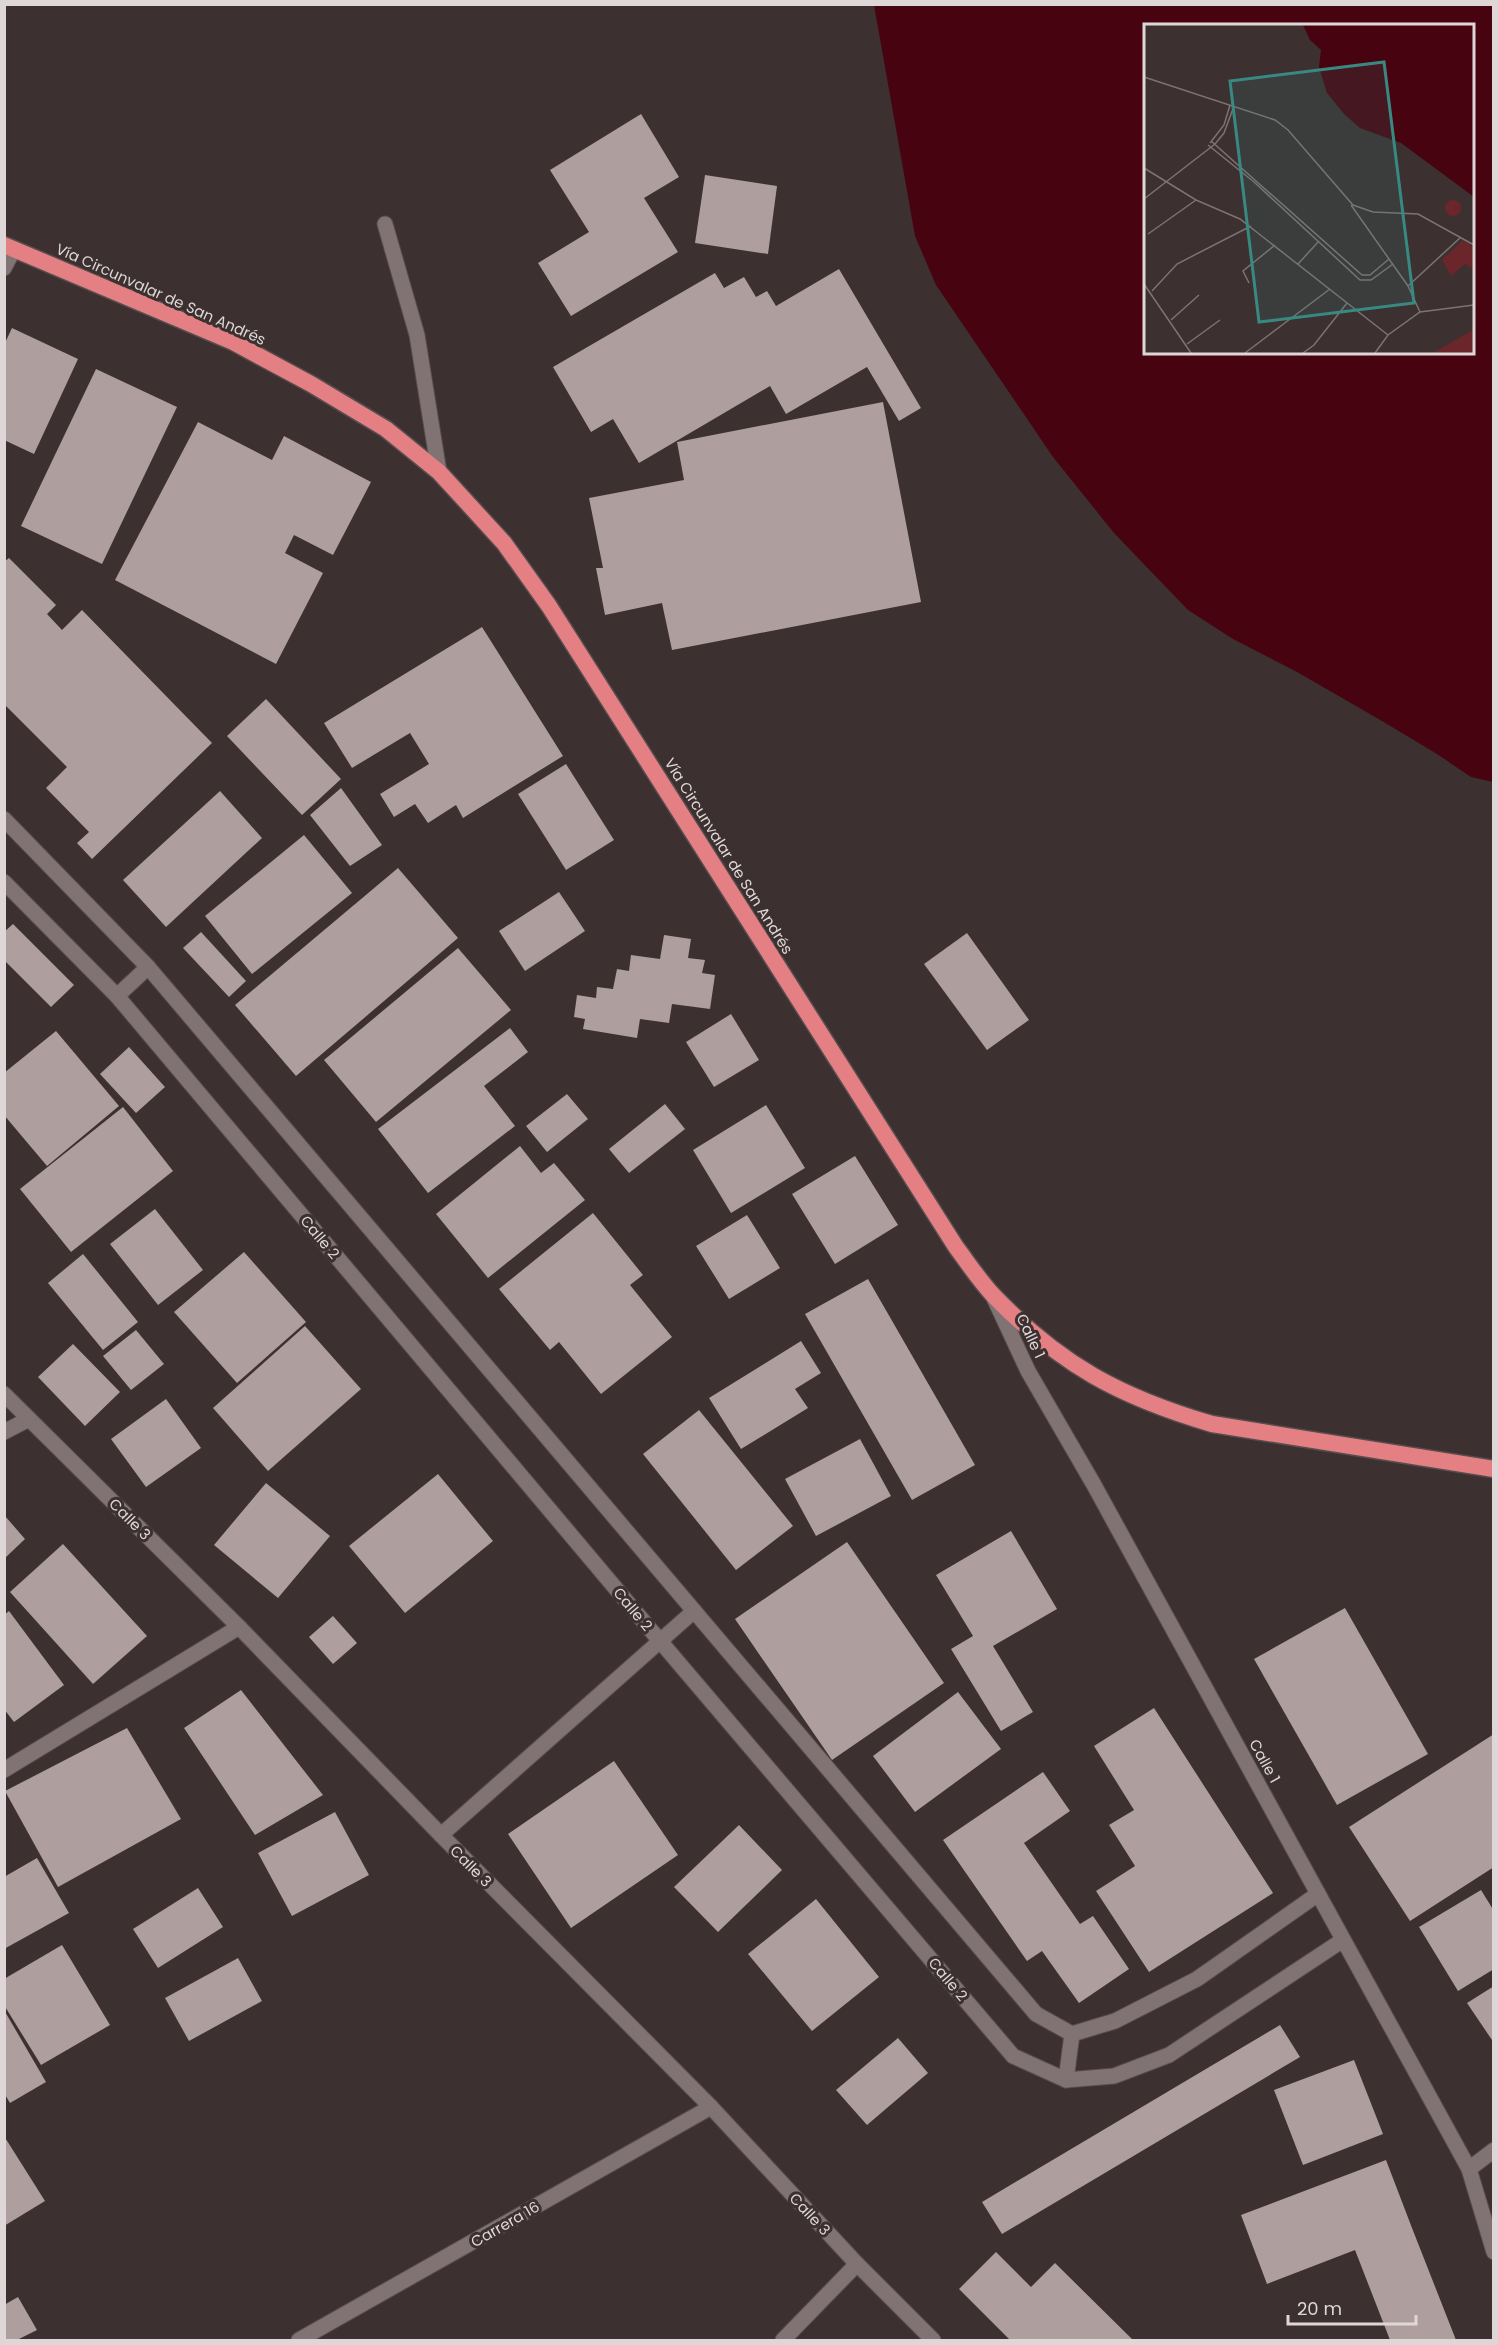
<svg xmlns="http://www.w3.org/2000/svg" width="1498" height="2345" viewBox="0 0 1498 2345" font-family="Poppins,sans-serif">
<rect width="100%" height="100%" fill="#3c3030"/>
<!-- water -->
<path fill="#470410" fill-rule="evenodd" d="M874,5H1493V782L1471,777L1437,754L1382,721L1297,672L1233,639L1188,610L1114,533L1053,457L936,285L915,236ZM1146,26H1472V352H1146Z"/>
<!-- building -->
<g fill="#ae9e9e">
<polygon points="641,114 679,177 644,198 678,252 571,316 538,263 589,232 550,170"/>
<polygon points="705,175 777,186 768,254 695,243"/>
<polygon points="839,269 921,408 899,421 867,367 786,414 770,386 639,463 613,419 591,432 553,367 715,273 724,288 744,277 756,297 767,291 776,306"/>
<polygon points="12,328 78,359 34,454 4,440 4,345"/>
<polygon points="96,369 177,407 102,564 21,526"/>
<polygon points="883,402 921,602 672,650 662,603 605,615 596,568 603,568 589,498 684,480 677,442"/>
<polygon points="198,422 272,460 284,436 371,482 333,555 294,535 285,553 323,573 276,664 115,580"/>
<polygon points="9,558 56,605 47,614 62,630 82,610 212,743 92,859 77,843 89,832 46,788 67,767 4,704 4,562"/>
<polygon points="482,627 563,756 463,818 456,805 428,823 415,804 394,817 380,794 429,764 410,733 352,768 324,723"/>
<polygon points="266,699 341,779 302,815 227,736"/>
<polygon points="566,764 614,840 566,870 518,794"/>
<polygon points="341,788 382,845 350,866 310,815"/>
<polygon points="220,791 262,838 166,927 123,880"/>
<polygon points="304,835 352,893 252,974 205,916"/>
<polygon points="398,868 458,938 296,1076 235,1005"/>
<polygon points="559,892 585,931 525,971 499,931"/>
<polygon points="13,924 74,985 51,1007 4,960 4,932"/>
<polygon points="201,932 246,981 229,997 183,948"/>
<polygon points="967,933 1029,1020 987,1050 924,964"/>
<polygon points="664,935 691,939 688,958 705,960 702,973 715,975 710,1009 672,1004 669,1023 640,1019 637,1038 583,1029 585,1019 574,1017 577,995 596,998 597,987 613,989 617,969 629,971 631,955 660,959"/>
<polygon points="458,948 511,1010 376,1122 324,1060"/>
<polygon points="731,1014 759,1060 714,1087 686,1042"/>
<polygon points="510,1028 528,1052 484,1086 515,1126 428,1193 378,1129"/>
<polygon points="56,1031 119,1106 47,1166 4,1115 4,1073"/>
<polygon points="129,1047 165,1087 136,1113 100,1074"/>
<polygon points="567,1094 588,1119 547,1152 526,1126"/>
<polygon points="665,1104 685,1129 629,1173 609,1149"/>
<polygon points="766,1105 805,1168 731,1213 693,1150"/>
<polygon points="123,1107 173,1171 71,1252 20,1189"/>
<polygon points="520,1146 541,1173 554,1163 585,1200 488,1278 436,1214"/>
<polygon points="855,1156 898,1225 835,1264 792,1194"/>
<polygon points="155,1209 203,1270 158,1305 110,1244"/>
<polygon points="593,1213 643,1275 630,1285 672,1337 601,1394 559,1342 550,1350 499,1289"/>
<polygon points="747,1215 780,1268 729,1299 696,1246"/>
<polygon points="244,1252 306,1322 237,1383 174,1312"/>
<polygon points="83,1254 138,1322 103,1350 48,1283"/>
<polygon points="868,1279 975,1465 912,1500 805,1314"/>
<polygon points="305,1326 361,1389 268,1471 213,1408"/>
<polygon points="136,1330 164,1364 131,1390 103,1356"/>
<polygon points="801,1341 821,1373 795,1389 808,1408 741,1449 709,1398"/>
<polygon points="73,1344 120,1392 85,1426 38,1377"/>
<polygon points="166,1399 201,1448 146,1487 111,1439"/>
<polygon points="699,1410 793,1526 736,1570 643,1454"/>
<polygon points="860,1439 891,1496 816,1536 785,1479"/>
<polygon points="438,1474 493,1541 405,1613 349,1546"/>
<polygon points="266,1483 330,1536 278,1598 214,1545"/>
<polygon points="5,1516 25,1539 5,1558"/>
<polygon points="1011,1531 1057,1609 993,1646 1033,1712 1001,1731 951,1649 973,1636 936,1575"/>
<polygon points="847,1542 944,1683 832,1760 735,1619"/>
<polygon points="63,1544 147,1636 93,1684 10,1592"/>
<polygon points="1345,1608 1428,1754 1337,1805 1254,1659"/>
<polygon points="9,1611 64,1685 14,1722 4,1709 4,1615"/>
<polygon points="333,1616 357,1643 333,1664 309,1637"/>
<polygon points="241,1690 323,1795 255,1835 184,1728"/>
<polygon points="958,1692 1001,1749 915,1812 873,1756"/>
<polygon points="1154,1708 1273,1893 1149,1972 1096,1891 1135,1866 1109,1825 1134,1810 1094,1746"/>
<polygon points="127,1728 181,1819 58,1887 5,1791"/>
<polygon points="1494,1734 1494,1867 1410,1921 1349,1827"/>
<polygon points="614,1761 678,1855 571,1928 508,1834"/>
<polygon points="1043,1772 1070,1811 1024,1843 1080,1924 1093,1916 1129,1969 1079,2003 1042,1951 1027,1961 943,1840"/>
<polygon points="335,1812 369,1875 292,1916 258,1853"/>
<polygon points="739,1825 782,1870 718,1932 674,1887"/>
<polygon points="37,1858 69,1913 4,1949 4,1877"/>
<polygon points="198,1888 223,1927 158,1968 133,1929"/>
<polygon points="1481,1890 1494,1911 1494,1969 1458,1991 1419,1927"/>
<polygon points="816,1899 879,1977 812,2031 748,1954"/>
<polygon points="62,1945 110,2025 41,2065 4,2005 4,1979"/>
<polygon points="238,1958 262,2001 189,2041 165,1998"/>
<polygon points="1494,1986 1494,2043 1467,2003"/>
<polygon points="4,2010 46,2082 10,2103 4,2093"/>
<polygon points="1280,2025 1300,2057 1002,2234 982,2202"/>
<polygon points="898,2038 928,2073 867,2125 836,2090"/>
<polygon points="1354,2060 1383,2134 1303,2165 1274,2090"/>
<polygon points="4,2136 45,2201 4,2226"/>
<polygon points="1386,2160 1412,2228 1456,2340 1390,2340 1355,2250 1267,2284 1241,2215"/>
<polygon points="996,2252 1031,2287 1055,2263 1133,2340 1010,2340 959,2289"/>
<polygon points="18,2297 37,2330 17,2340 4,2340 4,2305"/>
</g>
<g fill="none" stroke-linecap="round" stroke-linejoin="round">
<!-- service casing -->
<g stroke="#584d4d" stroke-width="17">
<polyline id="service" points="385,224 417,335 439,472"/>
</g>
<!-- minor casing -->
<g stroke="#584d4d" stroke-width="17">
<g id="minor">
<polyline points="4,268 14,249"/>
<polyline points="4,819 148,967 1036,2014 1072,2034 1115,2021 1197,1979 1318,1894"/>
<polyline points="4,882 117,996 660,1641 1013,2056 1066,2080 1114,2076 1169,2055 1343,1940"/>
<polyline points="117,996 148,967"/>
<polyline points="994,1298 1028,1371 1094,1485 1469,2169 1494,2252"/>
<polyline points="4,1394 239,1627 441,1835 711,2107 857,2264 933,2340"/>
<polyline points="4,1432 29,1419"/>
<polyline points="4,1770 239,1627"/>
<polyline points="441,1835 694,1611"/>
<polyline points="1066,2080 1072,2034"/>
<polyline points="1469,2169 1494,2150"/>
<polyline points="299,2340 711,2107"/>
<polyline points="783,2340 857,2264"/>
</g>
</g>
<!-- trunk casing -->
<g stroke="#584d4d" stroke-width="19">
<path id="trunk" d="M4,245L233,342L311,384L386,429L439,472L504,543L549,606L956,1247C968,1263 979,1280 993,1295C1060,1365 1120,1397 1212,1424L1494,1469"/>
</g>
<!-- service -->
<use href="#service" stroke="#817373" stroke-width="15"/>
<!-- minor -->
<use href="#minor" stroke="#817373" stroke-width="15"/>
<!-- trunk -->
<use href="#trunk" stroke="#e48084" stroke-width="16"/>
</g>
<g text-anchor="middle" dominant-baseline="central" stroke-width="6" stroke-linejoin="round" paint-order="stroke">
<!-- street labels -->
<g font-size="15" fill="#dfd7d7" stroke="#3c3030">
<text transform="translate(161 294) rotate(24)">Vía Circunvalar de San Andrés</text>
<text transform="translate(729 856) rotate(58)">Vía Circunvalar de San Andrés</text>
<text transform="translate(320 1237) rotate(50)">Calle 2</text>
<text transform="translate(1031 1336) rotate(65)">Calle 1</text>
<text transform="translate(130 1519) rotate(45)">Calle 3</text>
<text transform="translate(633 1609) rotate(50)">Calle 2</text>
<text transform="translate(1265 1761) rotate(61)">Calle 1</text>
<text transform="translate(471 1866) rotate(45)">Calle 3</text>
<text transform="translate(948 1979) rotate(50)">Calle 2</text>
<text transform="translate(810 2214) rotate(47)">Calle 3</text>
<text transform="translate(505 2224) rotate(-30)">Carrera 16</text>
</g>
</g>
<!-- overview -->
<g transform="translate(1144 24)">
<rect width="330" height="330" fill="#3c3030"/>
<path d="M301 184a8 8 0 1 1 16 0a8 8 0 1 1-16 0ZM319,216L330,224V242L326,244L322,239L307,252L298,236ZM330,305V329H289L327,307Z" fill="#6b262b"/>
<path d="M159,1H330V173L257,119L216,104L200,90L183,69L175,43L177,26L166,16Z" fill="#470410"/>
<path fill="none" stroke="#7d7373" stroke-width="1.5" d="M0,53L131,96L144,106L209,181L229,188L274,190L330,221M67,117L218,251H226L245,235M66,119L80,101L86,81M64,121L110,158L216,256H227L249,240M0,144L52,176L96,195L244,311M0,175L71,120L80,109L90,82M207,181L264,262L276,288M4,210L52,176M154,240L175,217M105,259L99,247L131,221M0,260L47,329M264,262L317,213M8,267L33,240L107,202M27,296L55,271M43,320L76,296M101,329L186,265M159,329L170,321L203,279M231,329L244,311L276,288L330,281"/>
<path fill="#398983" fill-opacity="0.15" stroke="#398983" stroke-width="3" d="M240,38L270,279L115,298L86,57Z"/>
<rect width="330" height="330" fill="none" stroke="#dfd7d7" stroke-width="3"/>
</g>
<!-- border -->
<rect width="1498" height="2345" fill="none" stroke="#dfd7d7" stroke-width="12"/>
<!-- scale -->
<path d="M1288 2315v9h128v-9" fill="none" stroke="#dfd7d7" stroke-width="3"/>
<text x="1297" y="2315" font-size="18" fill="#dfd7d7" stroke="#3c3030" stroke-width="4.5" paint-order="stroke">20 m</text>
</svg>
